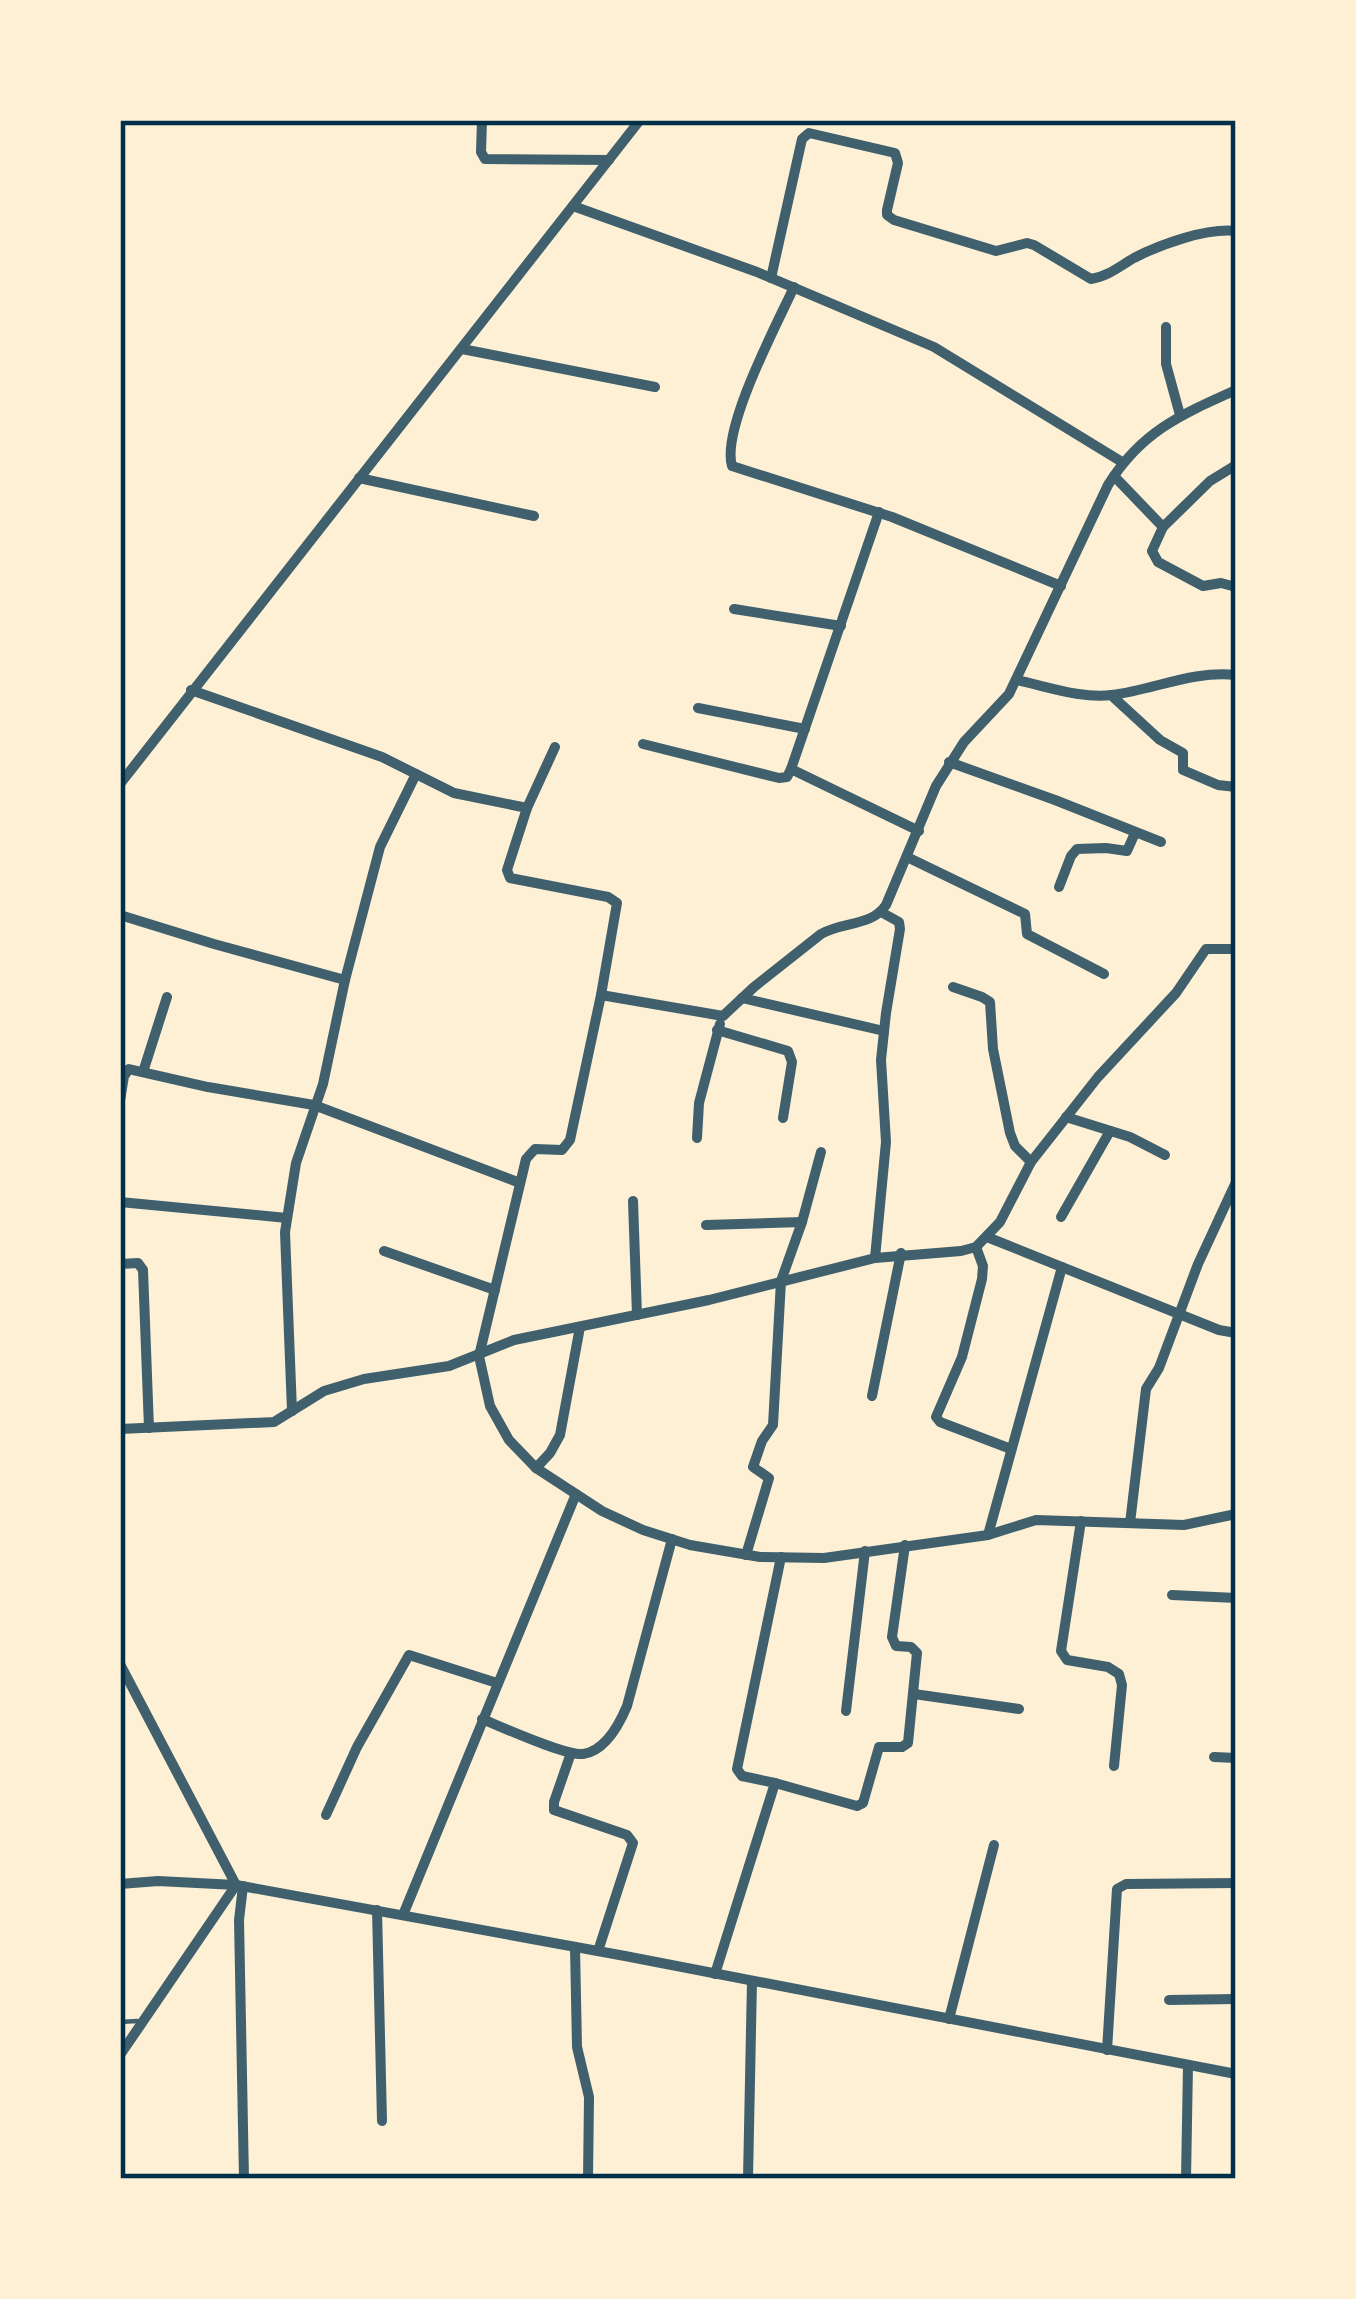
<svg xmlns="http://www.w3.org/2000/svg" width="1356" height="2299" viewBox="0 0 1356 2299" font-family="Jost,sans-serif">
<rect width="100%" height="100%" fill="#fdf0d5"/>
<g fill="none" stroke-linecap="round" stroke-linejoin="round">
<!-- service -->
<polyline stroke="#3f606c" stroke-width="4.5" points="120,2022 137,2021"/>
<!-- minor -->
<g stroke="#3f606c" stroke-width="10">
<polyline points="482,120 481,152 485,159 609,160"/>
<polyline points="573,206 757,272 934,347 1122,462"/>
<path d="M771,278L802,139L809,133L895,153L898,163L887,210V215L894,220L996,251L1027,243L1034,245L1091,279C1107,277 1120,266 1134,258C1161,244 1206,228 1236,231"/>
<path d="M794,287C777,324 721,429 732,466L892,517L1061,586"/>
<polyline points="1166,327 1166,364 1180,415"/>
<polyline points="462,349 655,387"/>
<path d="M1236,390C1180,415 1141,432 1108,485L1009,694L964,742L936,786L886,905C871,927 843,921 821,934L754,987L723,1016L601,995L570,1140L562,1150L535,1149L526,1159L479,1356L490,1406L509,1440L536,1468L602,1511L643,1530L690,1545L760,1557L824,1558L988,1535L1036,1520L1184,1525L1236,1514"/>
<polyline points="1114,476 1163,527 1152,551 1158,562 1203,586 1221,583 1236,587"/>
<polyline points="359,478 534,516"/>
<polyline points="879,512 791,769 919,831"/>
<polyline points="1163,527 1210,481 1236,465"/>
<polyline points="734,609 841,626"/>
<path d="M1016,680C1046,686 1081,699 1112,695C1153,690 1193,670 1236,675"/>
<polyline points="191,690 382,757 454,793 527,808 507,870 510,878 608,897 617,903 601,995"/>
<polyline points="1111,695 1160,740 1183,753 1183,770 1218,785 1236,787"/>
<polyline points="698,708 805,729"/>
<polyline points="643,744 779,778 787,777 791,769"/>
<polyline points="949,762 1055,800 1161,842"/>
<polyline points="120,784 640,120"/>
<polyline points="527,808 555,747"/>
<polyline points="907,857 1025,914 1027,934 1104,974"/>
<polyline points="1059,887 1071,856 1077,849 1106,848 1127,851 1135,833"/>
<polyline points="120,915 214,944 345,980"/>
<polyline points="953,987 982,997 990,1002 993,1049 1010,1133 1015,1146 1031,1162"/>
<polyline points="742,998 884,1031"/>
<polyline points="717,1030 788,1051 792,1062 783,1118"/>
<polyline points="143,1072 167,997"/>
<polyline points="120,1101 124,1076 129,1069 208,1087 314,1105 520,1183"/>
<polyline points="1066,1117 1130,1137 1165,1155"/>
<polyline points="697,1138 699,1103 720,1024"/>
<polyline points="633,1201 637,1315"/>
<polyline points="120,1202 287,1218"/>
<polyline points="1061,1217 1110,1131"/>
<polyline points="706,1225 802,1222"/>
<polyline points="987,1237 1219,1330 1236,1333"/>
<polyline points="976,1247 983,1266 982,1279 962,1357 936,1417 940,1422 1011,1449"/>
<polyline points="384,1251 495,1290"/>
<polyline points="875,1258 886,1142 881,1060 886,1013 900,929 899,922 881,912"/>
<polyline points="120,1264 138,1263 143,1270 149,1428"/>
<polyline points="872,1396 901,1253"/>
<polyline points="292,1411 285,1232 296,1163 323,1084 345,980 380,847 416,774"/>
<polyline points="120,1429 274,1422 324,1391 364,1379 449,1366 514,1340 709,1300 875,1258 961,1251 976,1247 1000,1222 1031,1162 1098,1077 1176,993 1206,949 1236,949"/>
<polyline points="536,1468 550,1453 560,1435 580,1327"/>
<polyline points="1081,1521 1061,1651 1067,1660 1108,1667 1119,1674 1122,1685 1114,1766"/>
<polyline points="1130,1523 1146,1389 1159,1368 1198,1264 1236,1182"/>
<polyline points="988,1535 1062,1267"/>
<polyline points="746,1555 769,1478 753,1467 762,1441 773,1425 781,1281 802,1222 821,1152"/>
<polyline points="1172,1595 1236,1598"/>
<polyline points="120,1664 236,1885"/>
<polyline points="914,1694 1019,1709"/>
<polyline points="846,1711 865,1551"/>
<path d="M482,1719C502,1727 565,1756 583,1754C605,1751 619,1725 627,1706L672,1539"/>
<polyline points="571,1753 554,1802 554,1810 627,1835 633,1843 598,1951"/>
<polyline points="1214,1757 1236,1758"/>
<polyline points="775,1783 857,1806 863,1803 879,1747 902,1747 908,1743 917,1653 911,1647 896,1646 892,1637 905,1545"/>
<polyline points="326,1815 357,1747 409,1655 497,1683"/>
<polyline points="120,1884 158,1881 236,1885"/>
<polyline points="243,1886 239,1920 244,2179"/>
<polyline points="377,1910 382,2121"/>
<polyline points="403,1915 576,1494"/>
<polyline points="575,1947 577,2047 589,2097 588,2179"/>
<polyline points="715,1974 775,1783 742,1776 737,1769 781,1557"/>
<polyline points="1169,2000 1236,1999"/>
<polyline points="949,2019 994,1845"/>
<polyline points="1107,2050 1117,1889 1126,1884 1236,1883"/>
<polyline points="120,2055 236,1885 625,1956 1236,2074"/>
<polyline points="748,2179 752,1981"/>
<polyline points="1186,2179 1188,2065"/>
</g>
</g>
<!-- border -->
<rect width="1356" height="2299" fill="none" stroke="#fdf0d5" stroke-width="246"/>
<rect x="123" y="123" width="1110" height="2053" fill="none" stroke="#003049" stroke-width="4.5"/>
</svg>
